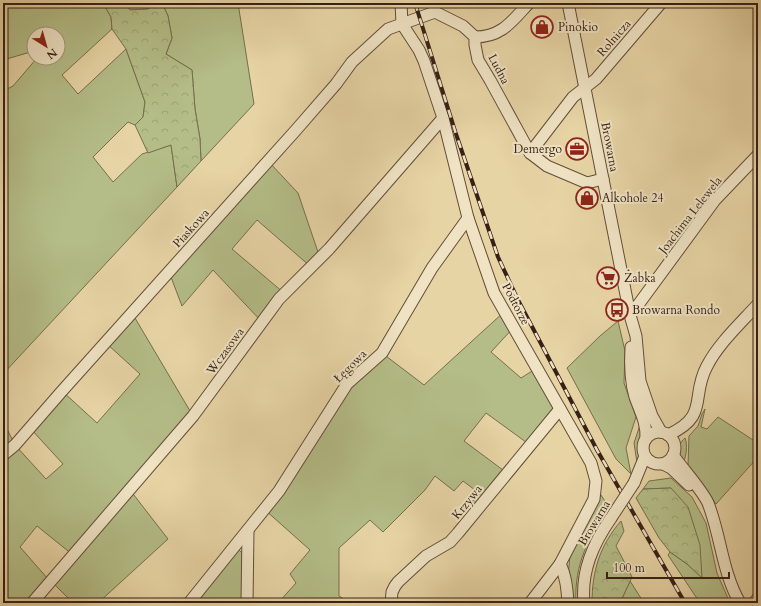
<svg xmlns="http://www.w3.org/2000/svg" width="761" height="606" viewBox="0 0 761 606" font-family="Cardo,serif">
<defs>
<pattern id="forest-crowns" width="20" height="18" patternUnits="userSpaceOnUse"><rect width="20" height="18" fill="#b4bd87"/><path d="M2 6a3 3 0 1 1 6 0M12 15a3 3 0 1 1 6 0" fill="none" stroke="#9ba274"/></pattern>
</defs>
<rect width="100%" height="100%" fill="#e7d4a5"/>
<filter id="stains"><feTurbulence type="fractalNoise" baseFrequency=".005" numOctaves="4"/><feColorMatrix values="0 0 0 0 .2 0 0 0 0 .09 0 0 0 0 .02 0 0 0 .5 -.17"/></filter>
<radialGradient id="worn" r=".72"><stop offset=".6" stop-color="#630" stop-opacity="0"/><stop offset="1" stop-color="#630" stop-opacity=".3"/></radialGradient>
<!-- green -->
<g fill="#b4bd87" stroke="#766e4e">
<polygon points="3,3 103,3 111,17 112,29 62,75 78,94 126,49 145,102 143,117 135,125 128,122 93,157 113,182 142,154 171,145 177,187 3,374 3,91 13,86 37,58 58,58 58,34 34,34 34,51 3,60"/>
<polygon points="125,3 146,3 148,9 130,10"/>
<polygon points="162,3 238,3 254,104 201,161 200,139 195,109 192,70 166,54 172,38 168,16"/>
<polygon points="268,161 298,193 320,258 311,267 257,220 232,249 284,293 262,322 213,270 182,306 169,272"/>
<polygon points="505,311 514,327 491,352 521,378 537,368 560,409 530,445 486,413 464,441 507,473 477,509 470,504 479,493 463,481 454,491 435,476 425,490 383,532 370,520 339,548 339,596 350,603 278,603 296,583 290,574 310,550 264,509 347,384 382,353 424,385"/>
<polygon points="132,313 193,416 130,490 168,539 98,603 73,603 54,584 73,555 37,526 20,547 48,579 36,603 3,603 3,421 15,445 46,479 63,464 30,428 62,391 97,423 140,374 106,343"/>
<polygon points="618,321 625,351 624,383 636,417 626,448 631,474 616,459 567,368 600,336"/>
<polygon points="705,409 701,427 707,429 718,417 753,440 758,435 758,457 716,504 688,466 689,436 698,426 702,414"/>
<polygon points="640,425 643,435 639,444 640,456 637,463 634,443"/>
<path d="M685,438C688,445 686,457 683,464C678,454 676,446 685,438Z"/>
<polygon points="671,478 692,497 706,523 717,573 730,603 700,603 668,555 670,552 687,564 702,577 671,488 643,489 649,481"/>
<path d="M601,495L608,506C589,539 574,563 576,603H572L568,576L570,556L596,503Z"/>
<polygon points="235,546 247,558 247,603 189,603"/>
<polygon points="630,581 644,603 620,603"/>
</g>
<!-- forest -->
<g fill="url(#forest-crowns)" stroke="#766e4e">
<polygon points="103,3 125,3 130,10 148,9 156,3 162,3 168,16 172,38 166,54 192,70 195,109 200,139 201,161 177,187 171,145 148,153 135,125 143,117 145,102 126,49 112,29 111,17"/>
<polygon points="671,488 688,507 700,545 702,578 687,564 670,552 659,538 636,498 643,489"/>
<path d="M621,521L624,531L616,546L632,577L620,603H592C592,571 600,545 621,521Z"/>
</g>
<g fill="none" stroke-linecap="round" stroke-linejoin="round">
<!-- minor casing -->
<g stroke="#634d3a" stroke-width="13">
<g id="minor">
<path d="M401,3L402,24L419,50L424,61L443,118L468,218L494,293L591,463L596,481L594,499L560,564C566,576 567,589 568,603"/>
<polyline points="568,3 630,315 636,336 640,381 652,416 661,432"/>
<path d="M475,37C502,37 512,21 529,3"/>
<polyline points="530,153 573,97 596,79 661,3"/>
<polyline points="629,311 638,305 715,200 758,155"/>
<path d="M631,347C630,364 630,380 635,397C640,411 647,423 646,439"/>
<circle cx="659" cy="448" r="16"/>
<path d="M668,435C710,416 690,397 707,366C719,343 740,324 758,304"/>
<polyline points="3,455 15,445 62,391 296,130 336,84 352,62 388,29 435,12 463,26 475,37 475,45 478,60 490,80 530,153 547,166 587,183 603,179"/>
<path d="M673,455C683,469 702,490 708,503C721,536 722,572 740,603"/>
<polyline points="663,464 671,468 689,485"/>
<polyline points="634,483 645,456"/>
<polyline points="32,603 193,416 279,299 329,249 443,118"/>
<polyline points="189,603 279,491 347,384 382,353 432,268 468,218"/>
<polyline points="247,603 248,530"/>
<polyline points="391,603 392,592 395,586 398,582 426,556 450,542 458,533 560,409"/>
<polyline points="530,603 560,564"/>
<path d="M584,603C581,571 593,544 611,518"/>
<polyline points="754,603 758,598"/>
</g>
</g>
<!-- minor -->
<use href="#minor" stroke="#efe3c4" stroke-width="11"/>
<!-- rail casing -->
<g stroke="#372016" stroke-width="4">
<polyline id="rail" points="415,3 456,134 498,257 518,300 597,450 685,603"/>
</g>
<!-- rail -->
<use href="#rail" stroke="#efe3c4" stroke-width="2.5" stroke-dasharray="8" stroke-linecap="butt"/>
<!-- minor-bridge casing -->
<g stroke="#634d3a" stroke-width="13" stroke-linecap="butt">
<polyline id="minor-bridge" points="611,518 634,483"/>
</g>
<!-- minor-bridge -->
<use href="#minor-bridge" stroke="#efe3c4" stroke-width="11"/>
</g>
<!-- icons -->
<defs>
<g id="shop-ring" transform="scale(1.15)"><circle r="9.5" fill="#efe3c4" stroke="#8f2418" stroke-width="1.5"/><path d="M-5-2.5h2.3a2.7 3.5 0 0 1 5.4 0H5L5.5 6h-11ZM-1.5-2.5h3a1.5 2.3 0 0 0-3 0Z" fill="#8f2418"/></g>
<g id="office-ring" transform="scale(1.15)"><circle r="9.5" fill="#efe3c4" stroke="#8f2418" stroke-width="1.5"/><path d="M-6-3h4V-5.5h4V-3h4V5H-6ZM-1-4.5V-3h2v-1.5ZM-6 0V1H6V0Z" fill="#8f2418"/></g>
<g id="supermarket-ring" transform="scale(1.15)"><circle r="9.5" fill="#efe3c4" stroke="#8f2418" stroke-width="1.5"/><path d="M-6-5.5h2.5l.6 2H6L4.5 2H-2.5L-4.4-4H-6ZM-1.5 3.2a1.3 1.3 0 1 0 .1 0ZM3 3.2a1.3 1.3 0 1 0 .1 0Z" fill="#8f2418"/></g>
<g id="bus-ring" transform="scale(1.15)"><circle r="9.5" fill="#efe3c4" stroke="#8f2418" stroke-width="1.5"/><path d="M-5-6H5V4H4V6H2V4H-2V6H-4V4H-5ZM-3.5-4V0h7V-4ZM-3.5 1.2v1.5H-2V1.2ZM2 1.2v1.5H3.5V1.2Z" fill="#8f2418"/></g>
</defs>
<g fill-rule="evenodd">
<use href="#shop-ring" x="542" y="27"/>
<use href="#office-ring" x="577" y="149"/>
<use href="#shop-ring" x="587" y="198"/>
<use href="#supermarket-ring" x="608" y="278"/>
<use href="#bus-ring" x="617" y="310"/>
</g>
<g text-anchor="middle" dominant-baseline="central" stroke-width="4" stroke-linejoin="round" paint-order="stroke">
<!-- poi labels -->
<g font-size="12" fill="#372016" stroke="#efe3c4" text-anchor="start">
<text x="558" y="27">Pinokio</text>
<text x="562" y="149" text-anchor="end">Demergo</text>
<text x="602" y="198">Alkohole 24</text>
<text x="624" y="278">Żabka</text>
<text x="632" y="310">Browarna Rondo</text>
</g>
<!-- street labels -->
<g font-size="12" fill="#372016" stroke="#efe3c4">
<text transform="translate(614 38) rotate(-49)">Rolnicza</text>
<text transform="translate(499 69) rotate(62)">Ludna</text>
<text transform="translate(610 147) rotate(79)">Browarna</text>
<text transform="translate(690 215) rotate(-52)">Joachima Lelewela</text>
<text transform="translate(191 228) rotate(-48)">Piaskowa</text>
<text transform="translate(516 304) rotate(62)">Podtorze</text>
<text transform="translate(225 351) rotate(-54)">Wczasowa</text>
<text transform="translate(350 366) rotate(-45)">Łęgowa</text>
<text transform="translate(467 502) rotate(-51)">Krzywa</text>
<text transform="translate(594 523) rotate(-59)">Browarna</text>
</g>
</g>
<!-- margin -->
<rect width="761" height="606" fill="none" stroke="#e7d4a5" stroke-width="16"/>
<rect x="4" y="4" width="753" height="598" fill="none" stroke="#372016" stroke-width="2"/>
<rect x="8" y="8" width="745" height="590" fill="none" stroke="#372016"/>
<!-- north arrow -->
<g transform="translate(46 46) rotate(143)"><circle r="19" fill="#efe3c4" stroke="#a5957e"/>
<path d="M0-3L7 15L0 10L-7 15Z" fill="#8f2418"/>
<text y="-6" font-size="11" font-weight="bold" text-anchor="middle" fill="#372016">N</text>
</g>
<!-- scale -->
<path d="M607 572v6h122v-6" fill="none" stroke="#372016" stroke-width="2"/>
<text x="613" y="572" font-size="12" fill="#372016" stroke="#efe3c4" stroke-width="3" paint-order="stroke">100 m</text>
<rect width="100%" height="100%" filter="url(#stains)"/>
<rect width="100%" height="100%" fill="url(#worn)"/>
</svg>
